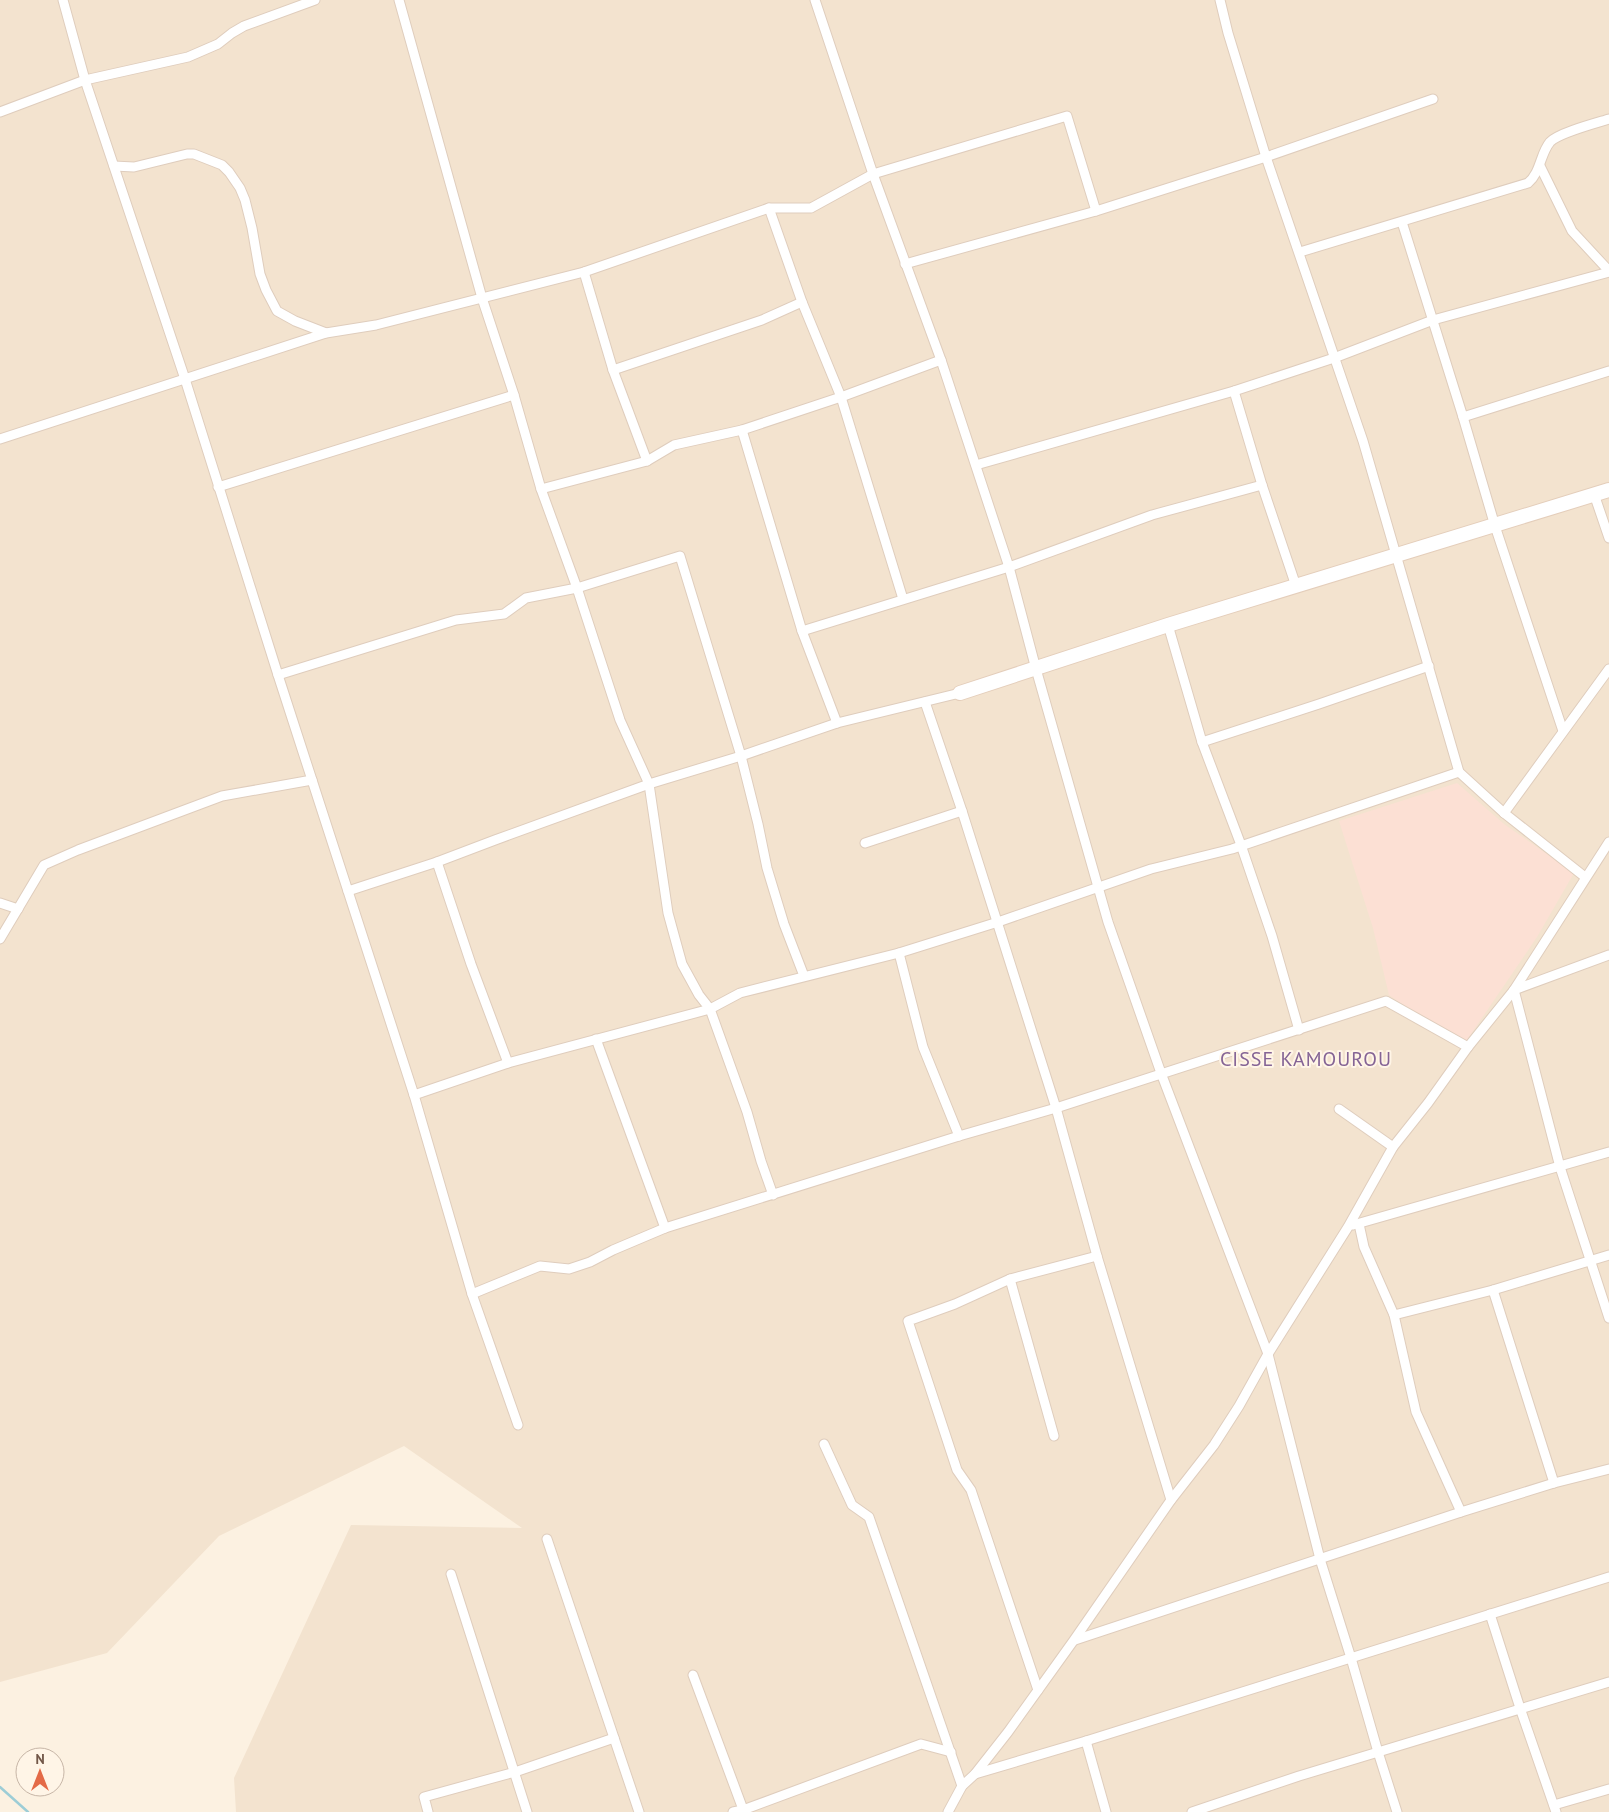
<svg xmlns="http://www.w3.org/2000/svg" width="1609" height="1812" viewBox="0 0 1609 1812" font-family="'PT Sans',sans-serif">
<rect width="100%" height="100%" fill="#fcf1e1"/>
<!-- residential -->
<polygon fill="#f3e3cf" points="0,0 1609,0 1609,1812 236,1812 234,1778 351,1525 522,1528 404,1446 219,1536 107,1653 0,1682"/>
<!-- commercial -->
<polygon fill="#fce0d4" points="1457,783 1504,824 1574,873 1537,937 1467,1040 1437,1028 1389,995 1373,928 1339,821"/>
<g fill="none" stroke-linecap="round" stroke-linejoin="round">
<!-- stream -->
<polyline stroke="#9dcdd6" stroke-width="2.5" points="0,1787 28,1812"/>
<!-- street casing -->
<g stroke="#dfcdbd" stroke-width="11">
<g id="street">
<polyline points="63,0 85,80 185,379 278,675 414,1095 472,1294 518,1425"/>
<polyline points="399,0 482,298 514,395 541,489 577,588 620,720 649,784 668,913 682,964 699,995 710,1009 747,1112 761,1161 773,1195"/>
<polyline points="815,0 873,174 941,360 1009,567 1036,669 1108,922 1161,1073 1268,1354 1320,1559 1351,1658 1378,1752 1397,1812"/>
<polyline points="1220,0 1228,33 1266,157 1363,441 1459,772 1504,813 1585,877"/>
<polyline points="0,112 85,80 188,57 218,44 232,33 244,26 315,0"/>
<polyline points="114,166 134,167 187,154 194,154 222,165 229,172 240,188 245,200 252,228 260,274 266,290 277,311 295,321 326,333"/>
<polyline points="1540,166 1572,231 1609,271"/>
<polyline points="769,208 802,302 841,397 903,599"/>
<polyline points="1402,222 1463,417 1495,526 1563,731"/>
<path d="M1300,252L1528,183C1541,172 1540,154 1550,142C1558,133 1596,123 1609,119"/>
<polyline points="905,264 1096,211 1266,157 1433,99"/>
<polyline points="584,272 613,370 647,461"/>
<polyline points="613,370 762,320 802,302"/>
<polyline points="1234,391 1262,485 1296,586"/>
<polyline points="1463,417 1609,371"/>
<polyline points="742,430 802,631 837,723"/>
<polyline points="0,439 326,333 376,325 584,272 769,208 811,208 873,174 1067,116 1096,211"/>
<polyline points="976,465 1234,391 1334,358 1433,320 1609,272"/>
<polyline points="218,487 514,395"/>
<polyline points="541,489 647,461 674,445 742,430 841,397 941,360"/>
<polyline points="1594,494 1609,538"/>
<polyline points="1168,625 1202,742 1241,845 1272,936 1299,1030"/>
<polyline points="802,631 1009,567 1152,515 1262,485"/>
<polyline points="278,675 456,620 504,614 526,598 577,588 680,556 741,756 758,824 767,868 784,924 804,976"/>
<polyline points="925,702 962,811 1056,1108 1097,1256 1171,1500"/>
<polyline points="1202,742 1319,704 1429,666"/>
<polyline points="1504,813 1609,669"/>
<polyline points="865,843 962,811"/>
<polyline points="348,891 437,862"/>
<polyline points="0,903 18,909"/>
<polyline points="0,939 44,865 78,850 222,796 312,780"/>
<polyline points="1514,990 1560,1167 1609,1318"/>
<polyline points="1514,990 1609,955"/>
<polyline points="596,1039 665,1228"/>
<polyline points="508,1063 710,1009 740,993 899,953"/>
<polyline points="414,1095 508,1063 471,964 437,862 495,840 649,784 741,756 837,723 960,693"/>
<polyline points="1339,1109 1393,1147"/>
<polyline points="959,1136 923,1047 899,953 998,922 1151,869 1232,849 1459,772"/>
<polyline points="1359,1224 1364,1247 1394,1315 1416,1412 1461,1512"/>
<polyline points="1353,1225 1609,1152"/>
<polyline points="1010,1279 1054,1436"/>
<polyline points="1493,1290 1554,1483"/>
<polyline points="472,1294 540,1266 569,1269 590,1262 613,1250 665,1228 959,1136 1056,1108 1386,1001 1468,1047"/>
<polyline points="1394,1315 1493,1290 1609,1255"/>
<polyline points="824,1444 852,1505 869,1517 962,1786"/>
<polyline points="547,1539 639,1812"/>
<polyline points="451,1574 527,1812"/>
<polyline points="1490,1614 1520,1708 1556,1812"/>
<polyline points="1075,1640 1461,1512 1554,1483 1609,1469"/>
<polyline points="693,1675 744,1812"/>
<polyline points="1038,1690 971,1490 957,1470 908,1321 955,1304 1010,1279 1097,1256"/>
<polyline points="1086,1741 1106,1812"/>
<polyline points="975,1774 1086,1741 1609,1577"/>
<polyline points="1554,1805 1609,1789"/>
<polyline points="428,1812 424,1797 515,1772 614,1738"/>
<polyline points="733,1812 743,1810 921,1744 951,1752"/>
<polyline points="948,1812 962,1786 975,1774 1008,1732 1074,1640 1171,1500 1214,1445 1239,1406 1268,1354 1348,1227 1393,1147 1428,1103 1468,1047 1514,990 1609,842"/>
<polyline points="1192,1812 1299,1776 1609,1682"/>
</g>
</g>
<!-- secondary casing -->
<g stroke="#e4cebb" stroke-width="16">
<polyline id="secondary" points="960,693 1168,625 1609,490"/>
</g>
<!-- street -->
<use href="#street" stroke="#fff" stroke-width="9"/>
<!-- secondary -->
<use href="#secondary" stroke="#fff" stroke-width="14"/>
</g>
<g text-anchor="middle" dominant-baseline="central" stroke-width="4" stroke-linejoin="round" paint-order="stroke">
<!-- quarter labels -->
<g font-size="20" letter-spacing="1" fill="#856495" stroke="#fff5e7">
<text x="1306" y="1059">CISSE KAMOUROU</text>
</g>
</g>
<!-- north arrow -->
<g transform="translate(40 1772)"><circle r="24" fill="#fff5e7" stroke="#c7b6a7"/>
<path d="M0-4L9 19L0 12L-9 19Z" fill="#e46a47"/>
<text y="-8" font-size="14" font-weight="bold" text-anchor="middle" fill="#725748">N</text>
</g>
</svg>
